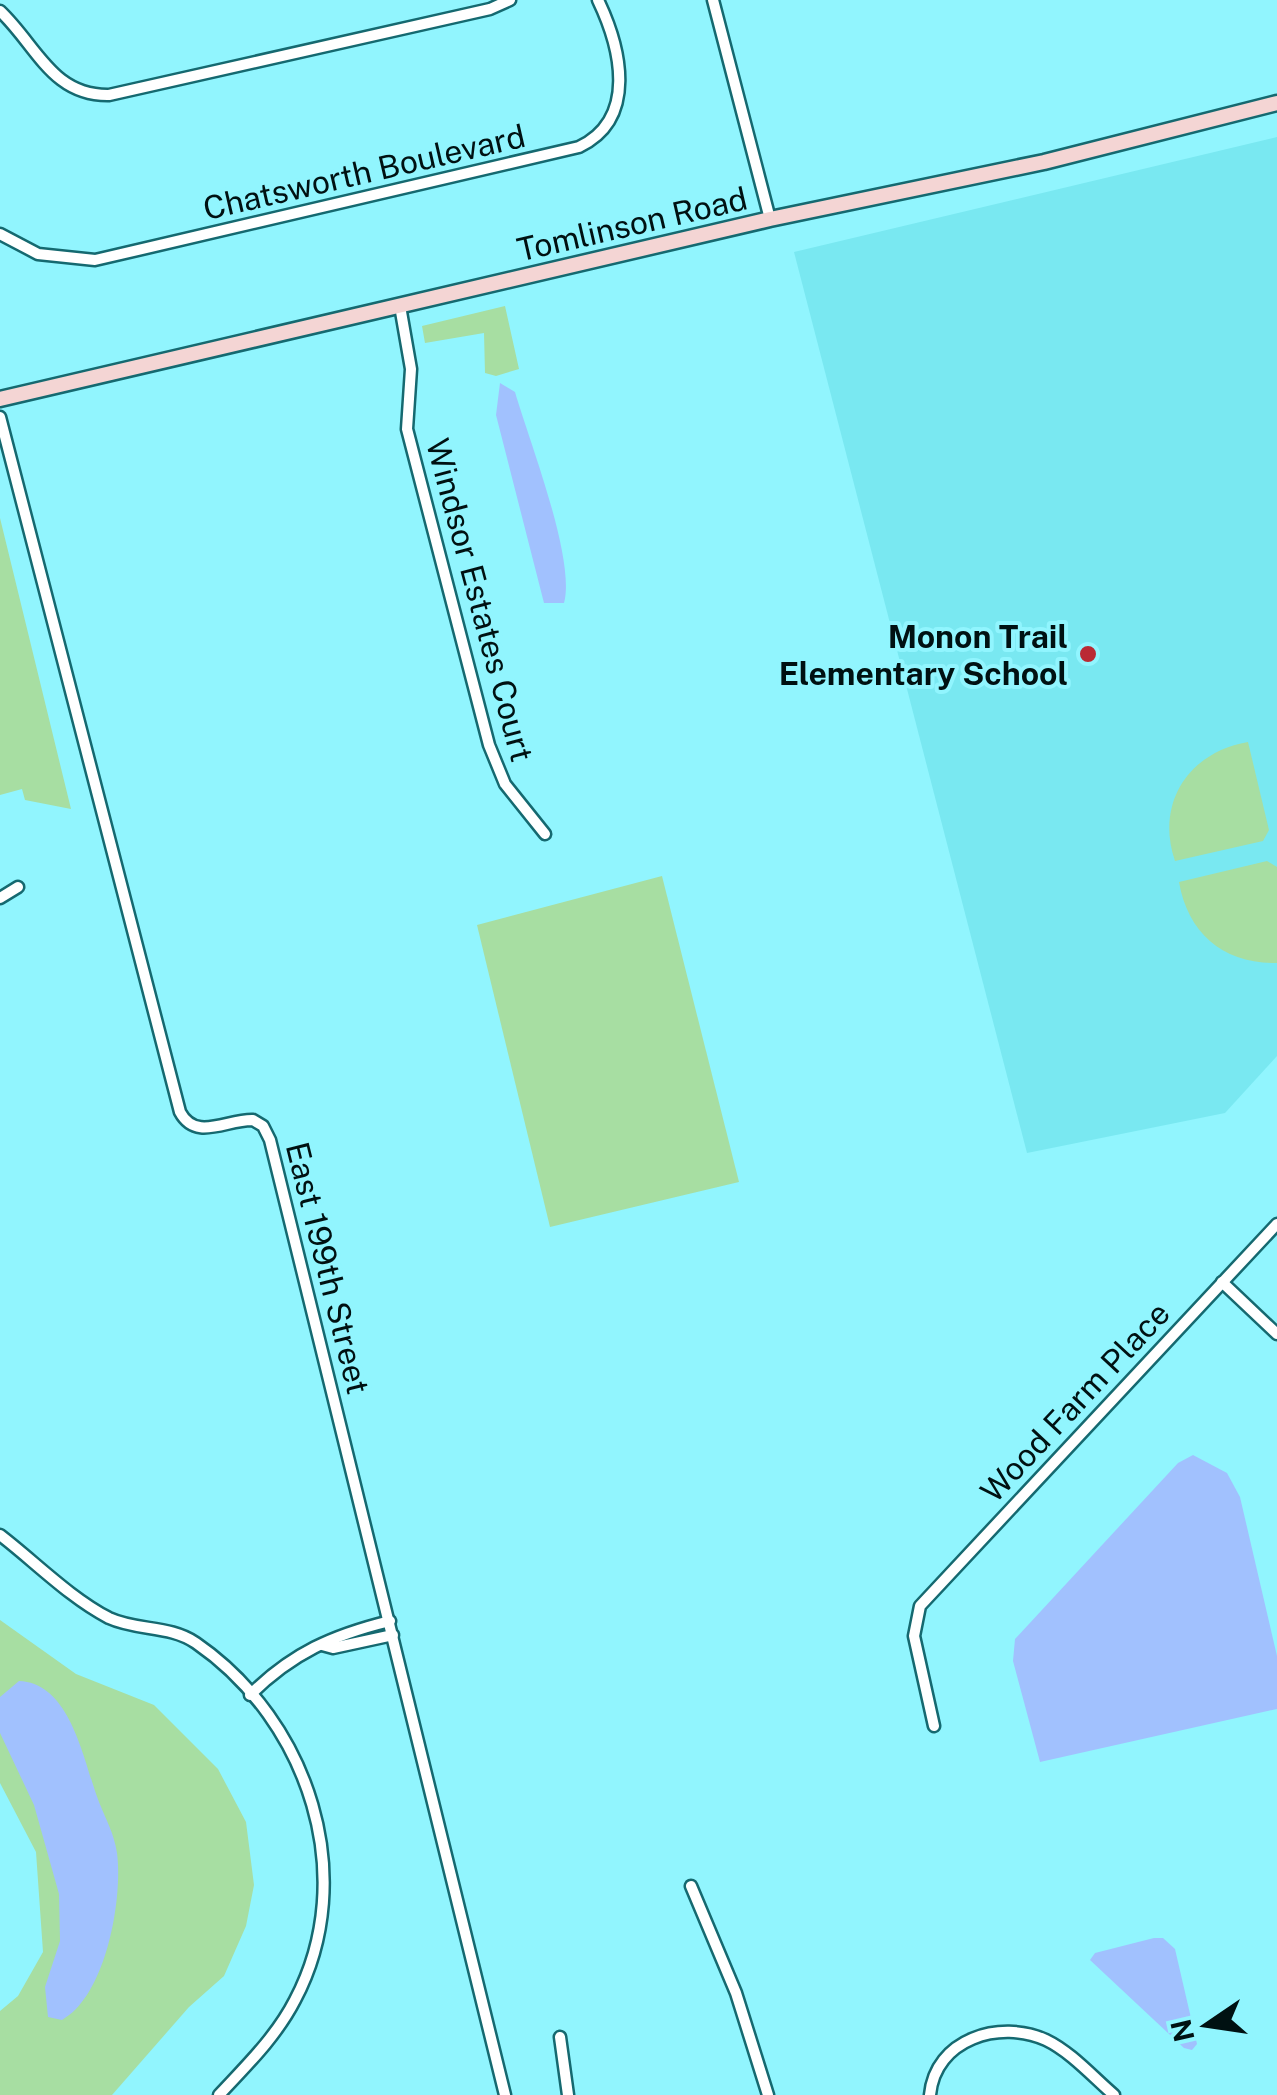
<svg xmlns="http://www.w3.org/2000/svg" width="1277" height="2095" viewBox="0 0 1277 2095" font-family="'Public Sans',sans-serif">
<rect width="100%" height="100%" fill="#91f5fe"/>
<!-- built -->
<polygon fill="#79e8f1" points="1277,137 1277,1056 1225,1113 1027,1153 794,252"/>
<!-- green -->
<g fill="#a7dea2">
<polygon points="505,306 519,369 496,376 485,373 484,333 425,343 422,326"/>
<polygon points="0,518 71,809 25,800 22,789 0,795"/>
<path d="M1248,742L1269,830L1263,841L1175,861C1155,803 1189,752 1248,742Z"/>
<path d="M1267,861L1277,867V963C1224,964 1188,934 1179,882Z"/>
<polygon points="662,876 739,1182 550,1227 477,925"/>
<polygon points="0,1620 76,1674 154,1705 218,1769 246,1822 254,1885 246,1926 224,1976 189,2007 112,2095 0,2095 0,2011 18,1996 43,1952 36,1852 0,1783"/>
</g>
<!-- water -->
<g fill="#a1c1fe">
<path d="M500,383L515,392C529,440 576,560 564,603H544L496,415Z"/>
<polygon points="1193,1455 1227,1473 1240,1497 1277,1656 1277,1709 1040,1762 1013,1661 1015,1639 1178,1463"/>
<path d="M19,1681C72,1683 84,1764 99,1802C106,1820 114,1833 117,1853C123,1899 106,1996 62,2020L48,2017L45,1987L60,1941L59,1894L34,1805L0,1733V1697Z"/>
<polygon points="1154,1938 1163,1938 1175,1949 1197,2044 1192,2050 1184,2048 1090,1960 1095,1953"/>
</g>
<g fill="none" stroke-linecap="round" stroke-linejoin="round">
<!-- street casing -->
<g stroke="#156970" stroke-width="15">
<g id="street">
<polyline points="713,0 770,219"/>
<path d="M0,11C37,46 52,96 109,95L490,9L510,0"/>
<path d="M0,234L38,254L95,260L579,147C638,119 621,48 598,0"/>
<polyline points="400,306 411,369 407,429 489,745 505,784 545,834"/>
<path d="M0,417L180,1112C196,1142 227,1119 253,1120L263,1126L270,1140L505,2095"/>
<polyline points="0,898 18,887"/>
<polyline points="1222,1282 1277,1334"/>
<path d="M0,1535C34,1561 70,1598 109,1618C137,1631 170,1625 196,1643C309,1721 360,1877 295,2000C276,2037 246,2066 219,2095"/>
<polyline points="322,1645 333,1648 393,1635"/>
<path d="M250,1695C292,1653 333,1635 390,1621"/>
<polyline points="934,1726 914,1636 920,1606 1277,1224"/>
<polyline points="691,1886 736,1993 768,2095"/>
<polyline points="560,2037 568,2095"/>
<path d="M930,2095C935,2039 1000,2019 1046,2040C1071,2052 1093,2077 1114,2095"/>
</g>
</g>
<!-- secondary casing -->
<g stroke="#156970" stroke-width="19">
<polyline id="secondary" points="0,399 770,219 1044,162 1277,103"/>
</g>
<!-- street -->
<use href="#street" stroke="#fff" stroke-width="10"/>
<!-- secondary -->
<use href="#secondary" stroke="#f4d5d4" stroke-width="14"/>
</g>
<!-- markers -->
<circle fill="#ba2a34" stroke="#91f5fe" stroke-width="4" cx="1088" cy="654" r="10"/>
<g text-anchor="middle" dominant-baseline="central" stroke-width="8" stroke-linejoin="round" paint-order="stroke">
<!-- street labels -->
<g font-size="32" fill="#001112" stroke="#91f5fe">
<text transform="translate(364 172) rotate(-13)">Chatsworth Boulevard</text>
<text transform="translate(632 224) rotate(-13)">Tomlinson Road</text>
<text transform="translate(480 600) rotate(75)">Windsor Estates Court</text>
<text transform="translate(328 1268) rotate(76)">East 199th Street</text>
<text transform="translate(1075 1402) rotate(-47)">Wood Farm Place</text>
</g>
<!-- poi labels -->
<g font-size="32" font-weight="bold" fill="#001112" stroke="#91f5fe" text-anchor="end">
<text x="1068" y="636">Monon Trail<tspan x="1068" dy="37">Elementary School</tspan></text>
</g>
</g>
<!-- north arrow -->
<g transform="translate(1207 2025) rotate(257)" stroke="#91f5fe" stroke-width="8" paint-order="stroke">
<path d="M0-8L18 38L0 25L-18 38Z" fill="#001112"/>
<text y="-15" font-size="28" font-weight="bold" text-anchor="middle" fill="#001112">N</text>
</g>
</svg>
